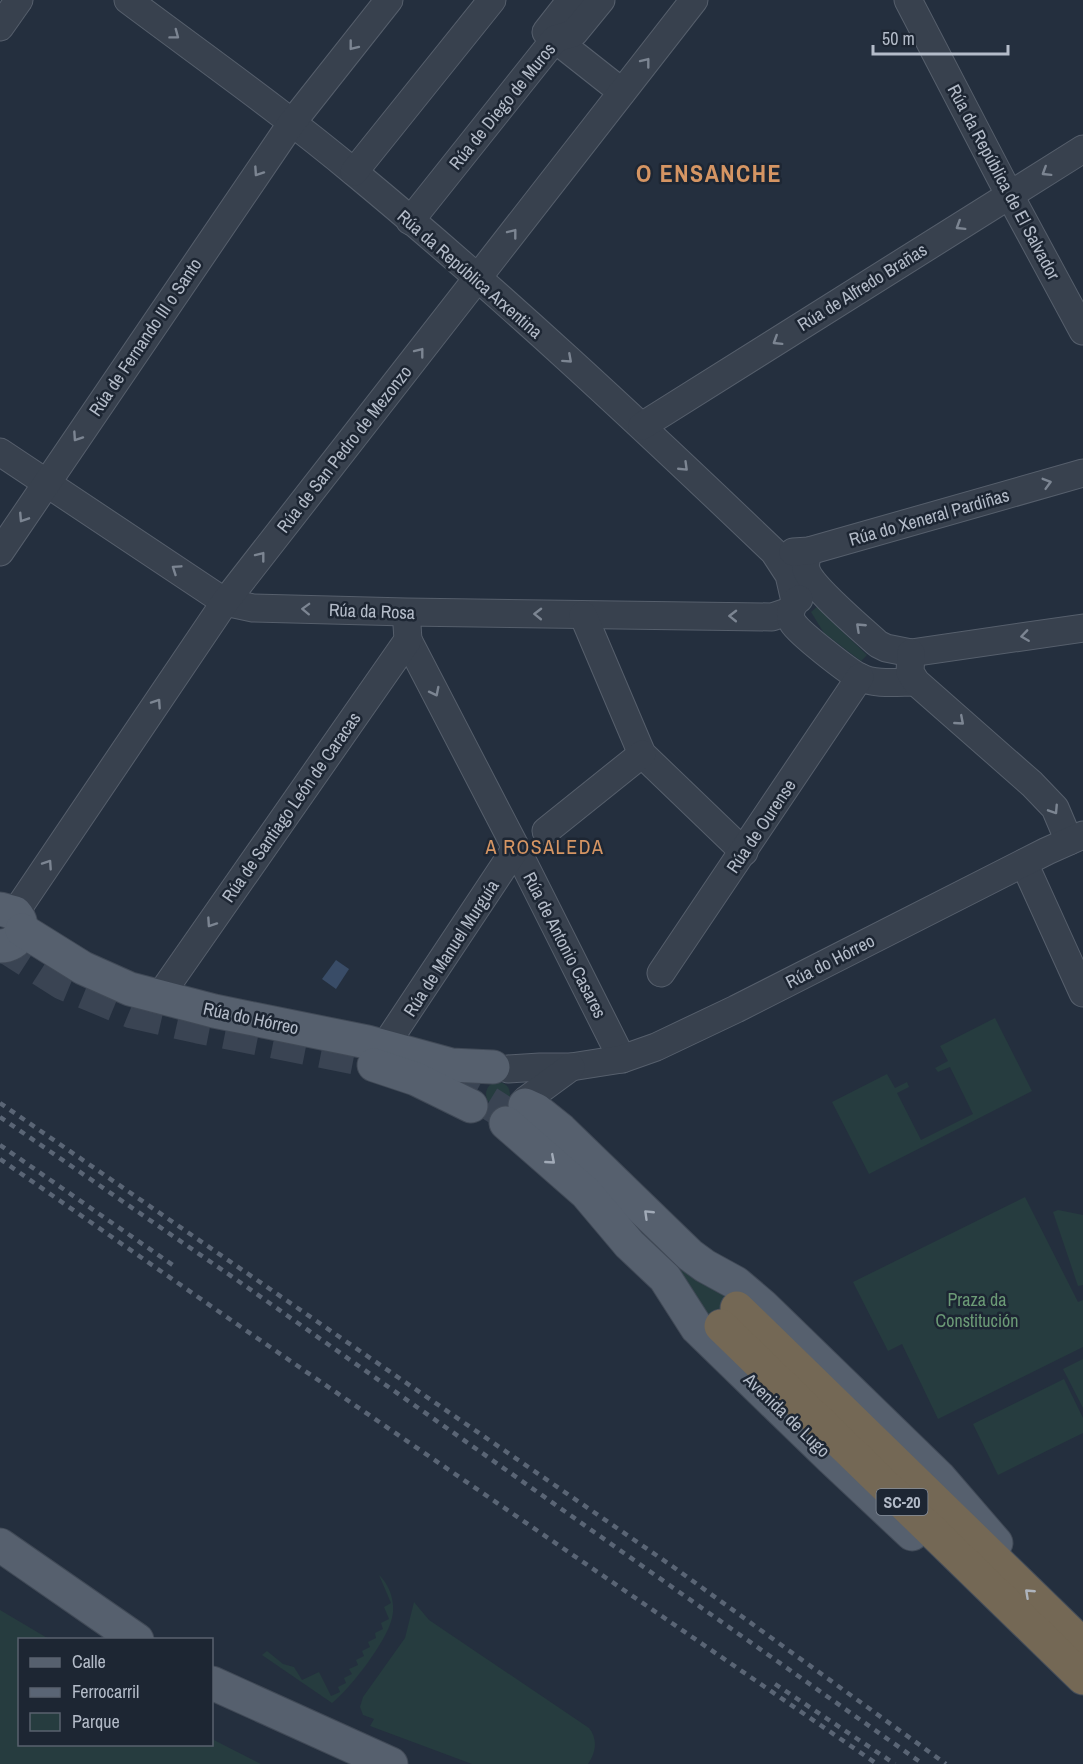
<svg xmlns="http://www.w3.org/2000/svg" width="1083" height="1764" viewBox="0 0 1083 1764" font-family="'Archivo Narrow',sans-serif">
<rect width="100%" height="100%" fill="#242f3e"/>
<!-- green -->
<g fill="#263c3f">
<polygon points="818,606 827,617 867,655 861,661 824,633 811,612"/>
<polygon points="995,1018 1032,1091 869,1174 832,1102 887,1074 895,1088 907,1082 909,1087 897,1093 921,1140 973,1114 950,1067 938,1072 935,1068 948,1061 940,1046"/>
<circle cx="498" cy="1094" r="12"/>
<polygon points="558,1143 733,1288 718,1329"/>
<polygon points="1025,1197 1078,1302 1083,1300 1083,1347 938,1419 902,1344 888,1351 853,1282"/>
<polygon points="1058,1210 1083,1215 1083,1285 1078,1286 1053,1212"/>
<polygon points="1083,1359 1083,1408 1063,1369"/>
<polygon points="1064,1379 1083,1418 1083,1433 998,1475 973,1424"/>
<path d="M379,1575C390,1585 396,1604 392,1618C387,1641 350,1689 332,1703L262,1655L267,1651L283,1664L294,1667L302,1680L319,1672L331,1696L340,1692L338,1687L346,1683L344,1678L352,1674L349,1669L358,1665L356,1660L364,1656L362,1651L370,1647L368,1642L376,1638L375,1633L383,1629L381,1623L389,1619L384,1607L391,1603Z"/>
<path d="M414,1602L429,1620L589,1728C598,1739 596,1753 588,1764H472L370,1726L374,1719L363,1715L360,1707L363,1697L405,1638Z"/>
<polygon points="0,1610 49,1639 20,1640 20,1744 212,1744 212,1739 261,1764 0,1764"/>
</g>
<!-- water -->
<polygon fill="#394c67" points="336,960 349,969 336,989 322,979"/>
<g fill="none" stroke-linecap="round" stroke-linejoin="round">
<!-- highway-tunnel -->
<g stroke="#3a4453" stroke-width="33" stroke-dasharray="33 16" stroke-linecap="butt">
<polyline points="0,943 62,983 132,1012 198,1027 360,1059 403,1071"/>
<path d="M445,1080C481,1096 504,1111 535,1136"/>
</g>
<!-- minor casing -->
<g stroke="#565f6c" stroke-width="29">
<g id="minor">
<path d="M128,0C204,57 282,112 355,173C500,293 638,422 774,552L789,575L795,601"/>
<polyline points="571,0 546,32 622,92"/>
<polyline points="908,0 1009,194 1083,331"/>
<polyline points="0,27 19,0"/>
<polyline points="354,172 492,0"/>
<polyline points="410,221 555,39 574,33 601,0"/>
<polyline points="642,426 1083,149"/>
<polyline points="0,452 225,602 253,608 406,612 772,617 790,611"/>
<path d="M809,551C807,556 805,564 806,569C810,586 863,630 878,644L886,648L911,653L1083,628"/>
<polyline points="0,552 291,124 389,0"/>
<polyline points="793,552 809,551 1083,473"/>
<path d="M799,599C791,604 788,616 793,623C800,634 848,671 859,677C875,685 898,682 916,682"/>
<polyline points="583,615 642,754 744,852"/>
<polyline points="408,640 516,848 622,1059"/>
<polyline points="911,653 910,672 916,682 1032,784 1055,808 1069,841"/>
<polyline points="546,831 642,754"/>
<polyline points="1024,863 1083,993"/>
<polyline points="15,913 225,602 694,0"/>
<polyline points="661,973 860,677"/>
<polyline points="159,997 408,640 407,625"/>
<polyline points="384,1047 516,848"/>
<polyline points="508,1069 540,1067 571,1067 622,1059 656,1047 736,1009 1047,851 1083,835"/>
<polyline points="526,1100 571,1067"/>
</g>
</g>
<!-- major casing -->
<g stroke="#414a57" stroke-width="35">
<g id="major">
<path d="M0,909L15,913C28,927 19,946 0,946"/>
<polyline points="22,930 83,968 130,989 214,1011 367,1042 451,1065 493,1067"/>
<polyline points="374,1065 416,1079 471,1106"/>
<polyline points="525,1105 536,1110 561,1130 690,1255 705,1266 736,1283 763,1306 939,1477 996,1543"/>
<polyline points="506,1123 586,1193 629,1244 665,1278 697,1328 831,1458 912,1534"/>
<polyline points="0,1545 137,1640"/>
<polyline points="212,1683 391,1764"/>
</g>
</g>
<!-- highway casing -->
<g stroke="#434c59" stroke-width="35">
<g id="highway">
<polyline points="737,1308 1083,1645"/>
<polyline points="721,1326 1083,1678"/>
</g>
</g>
<!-- minor -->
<use href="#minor" stroke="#38414e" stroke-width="27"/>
<!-- major -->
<use href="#major" stroke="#56606e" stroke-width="33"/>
<!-- highway -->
<use href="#highway" stroke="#746855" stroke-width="33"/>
<!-- rail -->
<g stroke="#5a6575" stroke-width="4.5" stroke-dasharray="6 6" stroke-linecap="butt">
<polyline points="0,1103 672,1566 946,1764"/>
<polyline points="0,1117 234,1278 923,1764"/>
<polyline points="0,1145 177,1268"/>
<polyline points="0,1159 241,1327 877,1764"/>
<polyline points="775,1684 895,1764"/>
</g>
</g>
<!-- one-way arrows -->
<defs><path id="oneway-chevron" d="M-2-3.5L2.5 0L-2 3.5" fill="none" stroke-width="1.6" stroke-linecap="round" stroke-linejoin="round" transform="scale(1.5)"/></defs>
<g stroke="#7c8592">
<use href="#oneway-chevron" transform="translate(175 35) rotate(37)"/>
<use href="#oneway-chevron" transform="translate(353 46) rotate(128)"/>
<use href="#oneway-chevron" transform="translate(646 62) rotate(-52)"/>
<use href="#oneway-chevron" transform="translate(258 172) rotate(124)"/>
<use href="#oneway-chevron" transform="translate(1046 172) rotate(148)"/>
<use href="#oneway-chevron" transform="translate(960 226) rotate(148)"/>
<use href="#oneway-chevron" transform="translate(513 233) rotate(-52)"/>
<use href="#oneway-chevron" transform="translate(777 341) rotate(148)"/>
<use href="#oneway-chevron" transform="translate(420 352) rotate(-52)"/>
<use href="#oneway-chevron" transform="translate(568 359) rotate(42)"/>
<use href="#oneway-chevron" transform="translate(77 437) rotate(124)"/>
<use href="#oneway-chevron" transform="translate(684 467) rotate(44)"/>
<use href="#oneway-chevron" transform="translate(1047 483) rotate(-16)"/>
<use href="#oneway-chevron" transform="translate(23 518) rotate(123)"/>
<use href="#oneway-chevron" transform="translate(261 556) rotate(-52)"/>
<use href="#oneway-chevron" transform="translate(176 569) rotate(-146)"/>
<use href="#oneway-chevron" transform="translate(306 609) rotate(-178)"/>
<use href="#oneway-chevron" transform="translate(538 614) rotate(-179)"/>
<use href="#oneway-chevron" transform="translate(733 616) rotate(-179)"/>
<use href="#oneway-chevron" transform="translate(860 627) rotate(-137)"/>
<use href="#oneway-chevron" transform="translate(1025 636) rotate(172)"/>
<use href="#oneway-chevron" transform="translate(435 692) rotate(63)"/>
<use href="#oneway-chevron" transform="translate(157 703) rotate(-56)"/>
<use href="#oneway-chevron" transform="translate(960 721) rotate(41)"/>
<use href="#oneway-chevron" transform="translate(1054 810) rotate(57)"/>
<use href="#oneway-chevron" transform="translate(48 864) rotate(-56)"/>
<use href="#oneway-chevron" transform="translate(211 923) rotate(124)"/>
</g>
<g stroke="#a1aab7">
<use href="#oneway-chevron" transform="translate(551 1160) rotate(41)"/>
<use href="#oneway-chevron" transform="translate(648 1214) rotate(-136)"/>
</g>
<use stroke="#aeb4bd" href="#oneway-chevron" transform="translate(1029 1593) rotate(-137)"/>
<g text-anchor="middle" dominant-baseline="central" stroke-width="5" stroke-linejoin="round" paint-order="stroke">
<!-- shield labels -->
<rect fill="#1d2633" stroke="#878f9c" stroke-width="1.5" x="876.5" y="1489" width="51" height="26" rx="4.5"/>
<g font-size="16" font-weight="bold" fill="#b4bcc9">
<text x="902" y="1502">SC-20</text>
</g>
<!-- street labels -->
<g font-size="18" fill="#b4bcc9" stroke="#1d2633">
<text transform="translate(502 106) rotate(-51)">Rúa de Diego de Muros</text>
<text transform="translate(1004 182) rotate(62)">Rúa da República de El Salvador</text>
<text transform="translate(470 274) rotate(41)">Rúa da República Arxentina</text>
<text transform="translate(862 287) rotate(-32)">Rúa de Alfredo Brañas</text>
<text transform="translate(145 337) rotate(-56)">Rúa de Fernando III o Santo</text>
<text transform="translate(344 449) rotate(-52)">Rúa de San Pedro de Mezonzo</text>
<text transform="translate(929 517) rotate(-16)">Rúa do Xeneral Pardiñas</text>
<text transform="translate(372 611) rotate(2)">Rúa da Rosa</text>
<text transform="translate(291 807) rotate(-55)">Rúa de Santiago León de Caracas</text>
<text transform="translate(761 826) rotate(-56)">Rúa de Ourense</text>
<text transform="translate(565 945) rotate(63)">Rúa de Antonio Casares</text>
<text transform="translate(451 948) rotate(-57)">Rúa de Manuel Murguía</text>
<text transform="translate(830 961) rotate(-27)">Rúa do Hórreo</text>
<text transform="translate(251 1018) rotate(12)">Rúa do Hórreo</text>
<text transform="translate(787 1415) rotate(44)">Avenida de Lugo</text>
</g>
<!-- park labels -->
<g font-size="18" fill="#6b9a76" stroke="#1d2633">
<text x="977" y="1299">Praza da<tspan x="977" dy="21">Constitución</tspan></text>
</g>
<!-- neighbourhood labels -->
<g font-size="20" letter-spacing="1.5" fill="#d59563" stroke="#1d2633">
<text x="545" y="846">A ROSALEDA</text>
</g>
<!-- district labels -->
<g font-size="24" font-weight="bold" letter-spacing="1.5" fill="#d59563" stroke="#1d2633">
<text x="709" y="173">O ENSANCHE</text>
</g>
</g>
<!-- legend -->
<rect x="18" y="1638" width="195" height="108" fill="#1d2633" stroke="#59626f" stroke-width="1.5"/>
<rect x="30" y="1658" width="30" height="9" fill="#56606e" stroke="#59626f" stroke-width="1.5"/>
<text x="72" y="1668" font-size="18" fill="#b4bcc9">Calle</text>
<rect x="30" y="1688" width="30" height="9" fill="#5a6575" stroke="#59626f" stroke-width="1.5"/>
<text x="72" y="1698" font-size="18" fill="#b4bcc9">Ferrocarril</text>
<rect x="30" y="1713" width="30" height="18" fill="#263c3f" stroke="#59626f" stroke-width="1.5"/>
<text x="72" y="1728" font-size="18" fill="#b4bcc9">Parque</text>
<!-- scale -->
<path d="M873 45v9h135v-9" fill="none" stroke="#b4bcc9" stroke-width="3"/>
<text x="882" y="45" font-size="18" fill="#b4bcc9" stroke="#1d2633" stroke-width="4.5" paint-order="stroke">50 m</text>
</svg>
